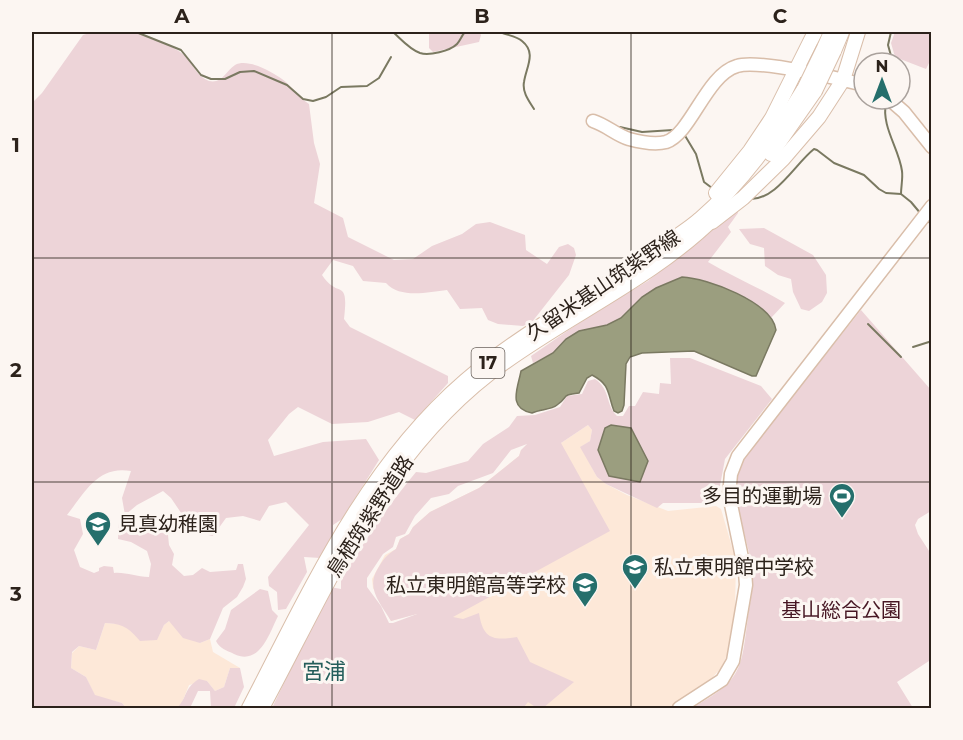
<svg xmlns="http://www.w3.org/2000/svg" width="963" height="740" viewBox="0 0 963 740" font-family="Montserrat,'Noto Sans JP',sans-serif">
<rect width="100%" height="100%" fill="#fcf6f2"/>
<!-- built -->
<g fill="#fde8d8">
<polygon points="588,425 592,430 590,441 581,447 597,477 606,484 627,495 668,511 716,506 721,509 736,561 735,609 729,651 721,668 712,678 669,708 515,708 419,613 391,621 373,588 372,579 385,555 396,549 400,539 409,534 413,527 430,512 479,488 519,456 521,450 561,443"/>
<polygon points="169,621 200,643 210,639 213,652 240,668 230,668 224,687 215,691 207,681 189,685 181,705 177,708 126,708 122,703 95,696 86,677 71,668 72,653 79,646 96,650 105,623 121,624 132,631 157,639 164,625"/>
</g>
<!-- green -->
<g fill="#edd4d8" fill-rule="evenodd">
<path d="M93,32C105,32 121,29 134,32C147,35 174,46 184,55C193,63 197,77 209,81C222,84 226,71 235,65C248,58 272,72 282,79C292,86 298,97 309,104L314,143L320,164L314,203L343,218L348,237L394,260L413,259L432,246L462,234L476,224L490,222L525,235L526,250L547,264L559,247L568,244L574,248L576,255L569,275L532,322L523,326L498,324L488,320L482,308L460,309L447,290C428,292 400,299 386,283L363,281L353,266L333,260L322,275C338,300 349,276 344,319L350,327L448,376V383L415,420L399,412L368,422L332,424L298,407L289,414L268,440L274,456L323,442L366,439L379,460L342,519L333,525V533L320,558L304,557L307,572L286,609L278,610L277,592L269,586L268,577L309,525L286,502L269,506L260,521L243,516L226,518L213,536L194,532L171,498L163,491L137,505L125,515L122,498L131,471C98,465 85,492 67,515L80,519L83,534L74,550L80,567L94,573L99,571V568L104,566L113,567L114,573C126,572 136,577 149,577L151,564L147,551L131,542L118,539L119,523L142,528L147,524L168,535L169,545L174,554L172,565L184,576L193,575L202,568L210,572L236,570L238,564H243L246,579L243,587L237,597L223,608L210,639L200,643L183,638L169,621L164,625L157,640L140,641C128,627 123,624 105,623L96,650L79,646L72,652L71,668L86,677L95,695L122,703L126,708H32V103L42,93L83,35Z"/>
<polygon points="429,32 479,32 481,35 479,42 433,52 429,48"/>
<polygon points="895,32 931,32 931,65 929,63 926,69 895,57 891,43"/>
<path d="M737,207L738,213L728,227L731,232L708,262C733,277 760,288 785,303L771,318L746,297H642L621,318L607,325L579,331L566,339L553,353L533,363L531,356L592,314L648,281Z"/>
<polygon points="764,228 813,255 826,275 827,293 822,302 809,311 801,309 793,292 791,279 778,275 765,266 764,248 750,244 739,229"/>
<path d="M861,310L931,390V511L918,519L915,525L918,534L931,554V662L929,661L897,682L913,708H692C742,680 741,671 748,617C750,601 755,583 752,567C747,537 734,507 737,477C739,463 749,451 757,441Z"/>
<path d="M670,358H690L761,386L772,399L725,459L719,491L720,500L714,503H663L657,508L606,484L597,477L580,447L590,441L592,430L588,425L561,443L610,531L453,617L463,619L479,613C483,639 493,641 517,637L530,662L574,682L543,708H537L528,702L524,707L525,708H272L330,587L341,589V581C363,542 387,507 416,472L426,473L468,461L483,444L509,427L517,416L535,415L560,407L567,396L582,394L588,381L595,379C611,390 605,404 617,416H623L629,406H635L643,392L659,394L660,383L671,384ZM527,444L521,450L519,456L479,488L430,512L413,527L409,534L400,539L396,549C386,555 383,560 377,570C366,589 381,604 391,621L417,614L393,623H389L381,606L367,587V578L383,554L393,547L396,537L405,534L415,516L431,498L449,494L458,486L493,473L511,450Z"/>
<path d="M260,589L268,591L272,610L278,616C269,634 260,666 234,654C226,650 220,649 216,641L225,629L231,610Z"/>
<path d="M230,668H240L244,687L234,708H211L210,691H198L190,708H177C188,697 183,689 199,679L207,681L215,691L224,687Z"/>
</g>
<!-- water -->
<g fill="#9b9e7f" stroke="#7a7961" stroke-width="1.5">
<path d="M682,277C707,278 772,302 776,330L756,376H752L694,351L642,353L630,357L626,364L624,405L622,411L618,413L614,411C607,393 611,385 592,375L587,378L579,393C560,395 569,397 557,405C551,410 540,409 532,413C507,408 518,388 521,371L553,353L566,339L579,331L607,325L621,318L642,297L656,288Z"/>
<polygon points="611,425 631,428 648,461 640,482 609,476 598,450 605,428"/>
</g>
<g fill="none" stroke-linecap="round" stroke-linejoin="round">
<!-- stream -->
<g stroke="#7a7961" stroke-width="2">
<polyline points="136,32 181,50 201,75 211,79 225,79 240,72 254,71 287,85 303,99 313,101 326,97 341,87 367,86 379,78 391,57"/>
<path d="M393,32C401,39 409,49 420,53C429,56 450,51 457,44C460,41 462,35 465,32"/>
<path d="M500,32C506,35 517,36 522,41C537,53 526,67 524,82C522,92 529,101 534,109"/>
<polyline points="891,32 888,45 893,63"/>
<path d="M886,102C881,127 899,148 902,171C903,178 901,187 901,194"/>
<polyline points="620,127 642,132 673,130"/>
<polyline points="684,134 696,154 704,182 712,188"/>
<path d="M750,199C776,200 795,164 814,149L817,150L834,163L864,175L879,189L886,193L901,194L911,202L921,214"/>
<polyline points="927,220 932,225"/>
<polyline points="868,324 901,357"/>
<polyline points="913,347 932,341"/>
</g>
<!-- secondary casing -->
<g stroke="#d9beaa" stroke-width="15">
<g id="secondary">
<polyline points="889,99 904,112 932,147"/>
<path d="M593,121C606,125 616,135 629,139C640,142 655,145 666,142C691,134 706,75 737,66C758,59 840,79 864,85"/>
<polyline points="679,708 722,680 733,661 746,585 745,572 729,495 731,474 738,456 932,206"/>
</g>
</g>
<!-- primary casing -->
<g stroke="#d9beaa" stroke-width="16">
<g id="primary">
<polyline points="824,48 831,32"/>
<polyline points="834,51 842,32"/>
<polyline points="771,154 815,91"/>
<polyline points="716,193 750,151 772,118 815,32"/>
<polyline points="712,222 743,198 783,159 819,117 843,80 858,32"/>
<path d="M249,708C309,593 364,468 465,381C526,329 598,293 663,246C675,237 689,229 700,219C742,183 775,136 804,89"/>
<path d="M262,708C327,588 379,459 490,373C563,317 651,281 717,215"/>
</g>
</g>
<!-- secondary -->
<use href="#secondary" stroke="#fff" stroke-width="12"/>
<!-- primary -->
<use href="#primary" stroke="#fff" stroke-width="14"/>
<!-- primary-bridge casing -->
<g stroke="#d9beaa" stroke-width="16" stroke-linecap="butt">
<g id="primary-bridge">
<polyline points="804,89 824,48"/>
<polyline points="815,91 834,51"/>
</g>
</g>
<!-- primary-bridge -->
<use href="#primary-bridge" stroke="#fff" stroke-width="14"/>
</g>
<!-- grid -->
<path fill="none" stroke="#2c221b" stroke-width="1.5" stroke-opacity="0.55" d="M332,32V708M631,32V708M32,258H932M32,482H932"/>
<!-- icons -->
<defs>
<g id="stadium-pin" transform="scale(1.35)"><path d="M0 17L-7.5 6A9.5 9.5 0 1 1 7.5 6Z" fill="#256f6c" stroke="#fcf6f2"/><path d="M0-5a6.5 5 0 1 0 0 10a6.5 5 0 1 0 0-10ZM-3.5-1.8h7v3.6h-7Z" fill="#fff"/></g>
<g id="school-pin" transform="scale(1.35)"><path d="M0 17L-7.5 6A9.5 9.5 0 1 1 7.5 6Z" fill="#256f6c" stroke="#fcf6f2"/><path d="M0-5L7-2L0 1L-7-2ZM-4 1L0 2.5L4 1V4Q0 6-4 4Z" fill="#fff"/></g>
</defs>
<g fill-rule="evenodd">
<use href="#stadium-pin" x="842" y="496"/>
<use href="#school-pin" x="98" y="524"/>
<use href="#school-pin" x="635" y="567"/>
<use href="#school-pin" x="585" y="585"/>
</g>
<g text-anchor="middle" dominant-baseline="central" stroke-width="6" stroke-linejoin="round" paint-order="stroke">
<!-- shield labels -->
<rect fill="#fcf6f2" stroke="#6a625c" stroke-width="1.5" x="471.5" y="348" width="33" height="30" rx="4.5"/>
<g font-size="18" font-weight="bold" fill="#2c221b">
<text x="488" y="363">17</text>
</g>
<!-- street labels -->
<g font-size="20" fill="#2c221b" stroke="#fcf6f2">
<text transform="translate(603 285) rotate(-34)">久留米基山筑紫野線</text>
<text transform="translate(370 516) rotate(-57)">鳥栖筑紫野道路</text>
</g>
<!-- poi labels -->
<g font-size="20" fill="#2c221b" stroke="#fcf6f2" text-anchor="end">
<text x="822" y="496">多目的運動場</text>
<text x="118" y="524" text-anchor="start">見真幼稚園</text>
<text x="654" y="567" text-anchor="start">私立東明館中学校</text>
<text x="566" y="585">私立東明館高等学校</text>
</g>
<!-- park labels -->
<g font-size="20" fill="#471724" stroke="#fcf6f2">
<text x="841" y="610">基山総合公園</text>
</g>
<!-- quarter labels -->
<g font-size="22" fill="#245e5b" stroke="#fcf6f2">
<text x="324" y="671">宮浦</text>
</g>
</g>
<!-- border -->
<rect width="963" height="740" fill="none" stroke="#fcf6f2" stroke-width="66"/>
<!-- north arrow -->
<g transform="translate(882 81)"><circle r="28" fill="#fcf6f2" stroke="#a9a19c" stroke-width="1.5"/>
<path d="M0-4.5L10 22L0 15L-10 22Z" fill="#256f6c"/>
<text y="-9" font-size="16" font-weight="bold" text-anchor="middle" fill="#2c221b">N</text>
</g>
<rect x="33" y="33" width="897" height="674" fill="none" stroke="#2c221b" stroke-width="2"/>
<g font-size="20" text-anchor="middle" font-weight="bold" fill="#2c221b">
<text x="182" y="23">A</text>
<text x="482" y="23">B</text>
<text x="780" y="23">C</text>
<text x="16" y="152">1</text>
<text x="16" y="377">2</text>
<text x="16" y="601">3</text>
</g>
</svg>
